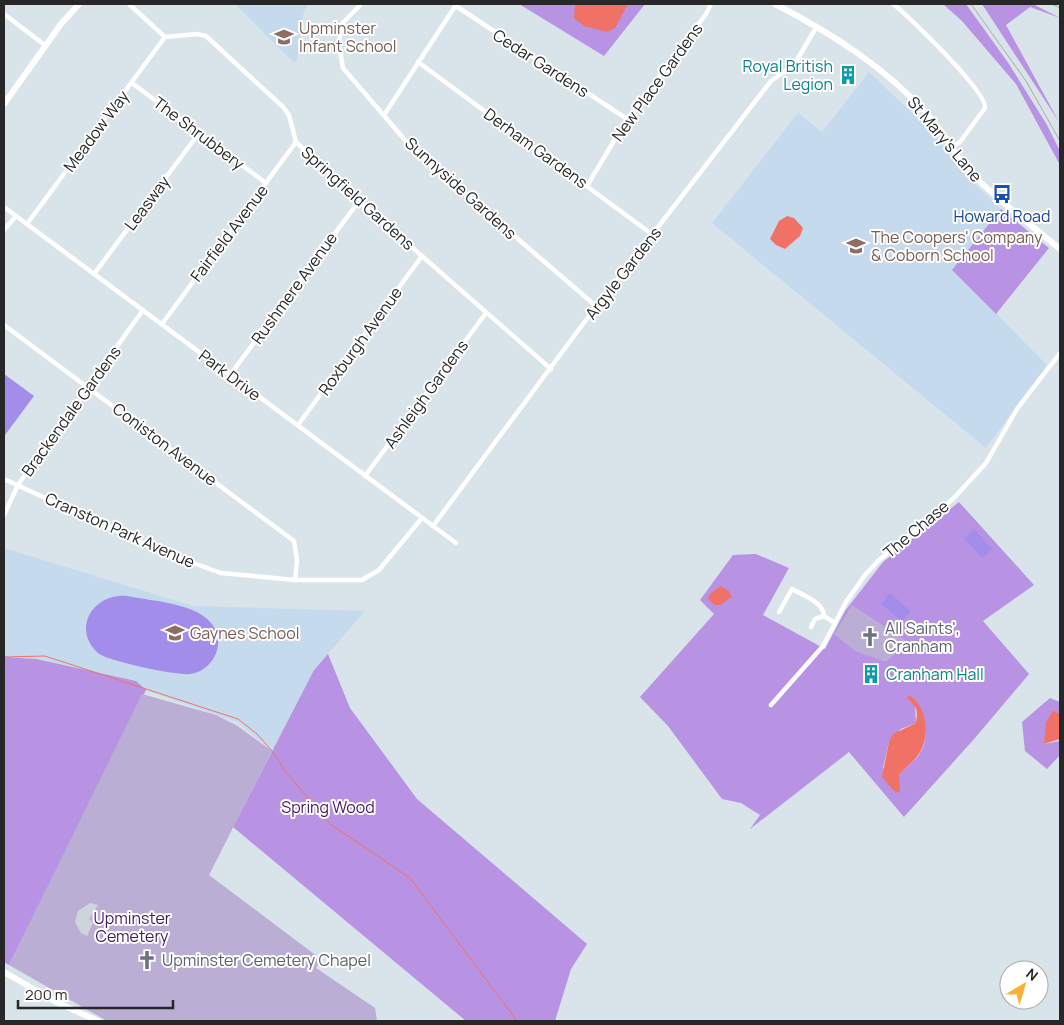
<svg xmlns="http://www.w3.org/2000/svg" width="1064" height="1025" viewBox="0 0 1064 1025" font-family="Manrope,sans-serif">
<rect width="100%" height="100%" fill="#d8e3ea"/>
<!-- education -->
<g fill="#c6daed">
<polygon points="235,4 308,4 303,15 297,60 294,63"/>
<polygon points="869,72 934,134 959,169 1001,209 953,270 1047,365 986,448 712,223 798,113 822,132"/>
<polygon points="4,548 193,606 365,611 314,670 272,751 237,722 142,689 36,659 4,657"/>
</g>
<!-- green -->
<g fill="#b892e3" fill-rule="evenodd">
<polygon points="519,4 645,4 604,56"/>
<polygon points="943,4 966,4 1009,64 1047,125 1060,151 1060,165 1016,84 962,21"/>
<polygon points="982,4 1033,4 1060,18 1030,7 1006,25 1059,122"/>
<polygon points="1001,209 1049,248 996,314 952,270"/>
<path d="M959,502L1034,585L983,621L1029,674L975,738L904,817L849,752L750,829L760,815L741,803L722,799L668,726L640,697L714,614L700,600L733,555L756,554L789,568L763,615L825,649L845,611L883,562ZM912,697C922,716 933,735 918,756C913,763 904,768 899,775V784L883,768L889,742L901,729L916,723L915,703L910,701Z"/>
<polygon points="328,654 350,708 417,799 587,944 571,969 555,1021 466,1021 233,827 314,670"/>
<polygon points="4,657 36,659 136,681 146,690 9,965 4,962"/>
<polygon points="1050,698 1060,702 1060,714 1053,710 1044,744 1059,741 1060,755 1047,769 1025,751 1022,722"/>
</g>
<!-- cemetery -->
<g fill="#bbaed4">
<polygon points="852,605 908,642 886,662 855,651 834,634"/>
<polygon points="142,694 216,715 236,725 272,751 209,875 322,960 316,968 375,1008 377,1021 107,1021 9,965"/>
</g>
<!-- pitch -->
<g fill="#a38dea">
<polygon points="4,374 34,396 5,435 4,434"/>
<polygon points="974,529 992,549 982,558 964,538"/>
<polygon points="890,593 911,611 902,621 881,604"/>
<path d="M127,596C155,602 213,603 218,638C219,647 216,657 210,663C205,669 198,673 190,674C179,676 106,661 98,653C71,628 94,593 127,596Z"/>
</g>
<!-- plaza -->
<polygon fill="#ced5da" points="90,903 98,905 89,919 93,923 87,936 81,933 75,922 78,911"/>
<!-- water -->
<g fill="#f07267">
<polygon points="575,4 628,4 615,28 607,32 584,26 574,18"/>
<polygon points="787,216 794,218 803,228 800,236 785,249 776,245 770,239 779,221"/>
<polygon points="720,586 729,591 732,597 720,605 715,605 708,599 709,595"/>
<path d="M909,695C927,706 931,738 918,755C913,763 904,768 899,775L900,793L894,791L882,777L889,742L893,734L916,723C918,709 917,707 907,698Z"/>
<polygon points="1053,710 1060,714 1060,739 1044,744 1046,723"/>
</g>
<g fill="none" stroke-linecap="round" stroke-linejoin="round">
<!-- stream -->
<polyline stroke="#f07267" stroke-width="1" points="4,657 45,656 238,719 257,734 272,751 285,771 330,824 410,878 517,1021"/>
<!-- street -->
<g stroke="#fff" stroke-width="4.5">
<polyline points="129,4 165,37 197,34 206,36 283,107 289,115 296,142 359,201 551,369"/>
<polyline points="361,4 341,25 339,45 343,68 411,147 597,307"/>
<path d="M893,4C908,15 988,93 985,108L960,142L952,147"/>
<polyline points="456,6 627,119"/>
<polyline points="4,14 46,46"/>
<polyline points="418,62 653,235"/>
<polyline points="132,83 266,183"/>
<polyline points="384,115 456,5"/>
<polyline points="587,186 627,119 706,14 711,4"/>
<polyline points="4,207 456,543"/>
<polyline points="27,224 165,37"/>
<polyline points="4,230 16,216"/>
<polyline points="94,274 199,133"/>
<polyline points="162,324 296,142"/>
<polyline points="4,325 294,541 297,560 295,580"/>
<polyline points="230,375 359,201"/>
<polyline points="298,425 422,256"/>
<polyline points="365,476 486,313"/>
<polyline points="4,479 160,551 221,573 295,580 362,580 379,570 422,518"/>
<polyline points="4,515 18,485 143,310"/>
<polyline points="433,526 583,324 771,81 794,65 817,26"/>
<path d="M779,612L792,589C802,595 824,602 824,616L835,623"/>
<polyline points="811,627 815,619 824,616"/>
<polyline points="771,705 823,646 846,602 865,575 878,561 953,499 986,463 1017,409 1060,353"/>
</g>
<!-- secondary -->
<g stroke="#fff" stroke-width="6">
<path d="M775,4C831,33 885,67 928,115C944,131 953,153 968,170C996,199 1029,223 1060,249"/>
<polyline points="4,104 61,24 79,4"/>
<polyline points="4,972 56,1002 98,1021"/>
</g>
<!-- rail -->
<g stroke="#b2aa9b" stroke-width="1">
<polyline points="971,4 1026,81 1060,141"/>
<polyline points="1052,4 1060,8"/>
</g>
</g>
<!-- icons -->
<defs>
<g id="school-bare" transform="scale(1.5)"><path d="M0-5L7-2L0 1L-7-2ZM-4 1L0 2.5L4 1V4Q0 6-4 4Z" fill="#8d6e63" stroke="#fff" stroke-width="2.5" paint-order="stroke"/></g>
<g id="building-bare" transform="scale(1.5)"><path d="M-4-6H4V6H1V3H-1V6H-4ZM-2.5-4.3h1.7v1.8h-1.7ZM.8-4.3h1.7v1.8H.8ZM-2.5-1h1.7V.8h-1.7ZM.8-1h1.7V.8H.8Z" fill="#0f9aa8" stroke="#fff" stroke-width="2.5" paint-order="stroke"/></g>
<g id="bus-bare" transform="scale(1.5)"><path d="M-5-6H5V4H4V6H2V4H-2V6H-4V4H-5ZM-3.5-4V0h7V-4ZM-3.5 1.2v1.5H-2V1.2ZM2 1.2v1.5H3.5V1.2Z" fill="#1a4fb4" stroke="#fff" stroke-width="2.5" paint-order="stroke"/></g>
<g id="church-bare" transform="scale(1.5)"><path d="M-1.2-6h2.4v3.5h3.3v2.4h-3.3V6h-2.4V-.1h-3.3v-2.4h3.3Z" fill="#6b7280" stroke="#fff" stroke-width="2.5" paint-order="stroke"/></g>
</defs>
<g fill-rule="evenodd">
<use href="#school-bare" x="284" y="37"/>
<use href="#building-bare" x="848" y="75"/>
<use href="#bus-bare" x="1002" y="194"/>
<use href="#school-bare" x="856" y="246"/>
<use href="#school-bare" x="175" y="633"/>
<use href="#church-bare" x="870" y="637"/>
<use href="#building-bare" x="871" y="674"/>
<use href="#church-bare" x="147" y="960"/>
</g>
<g text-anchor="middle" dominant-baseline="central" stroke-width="4" stroke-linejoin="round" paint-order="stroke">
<!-- education labels -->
<g font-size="16" fill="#785e54" stroke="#fff" text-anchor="start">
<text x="299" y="28">Upminster<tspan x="299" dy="18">Infant School</tspan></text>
<text x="871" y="237">The Coopers' Company<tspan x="871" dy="18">&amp; Coborn School</tspan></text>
<text x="190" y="633">Gaynes School</text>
</g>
<!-- street labels -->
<g font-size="16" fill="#272727" stroke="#fff">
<text transform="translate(541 63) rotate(33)">Cedar Gardens</text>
<text transform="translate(657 82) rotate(-54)">New Place Gardens</text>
<text transform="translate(96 131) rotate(-53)">Meadow Way</text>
<text transform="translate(199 133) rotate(37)">The Shrubbery</text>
<text transform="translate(945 139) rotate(50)">St Mary's Lane</text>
<text transform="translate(536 148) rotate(36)">Derham Gardens</text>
<text transform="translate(461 188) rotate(42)">Sunnyside Gardens</text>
<text transform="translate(358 198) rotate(42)">Springfield Gardens</text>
<text transform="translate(147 203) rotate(-53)">Leasway</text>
<text transform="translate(229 233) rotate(-53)">Fairfield Avenue</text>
<text transform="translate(623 273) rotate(-52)">Argyle Gardens</text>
<text transform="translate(294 288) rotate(-54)">Rushmere Avenue</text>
<text transform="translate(360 341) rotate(-54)">Roxburgh Avenue</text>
<text transform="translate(230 375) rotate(37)">Park Drive</text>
<text transform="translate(426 394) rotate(-54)">Ashleigh Gardens</text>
<text transform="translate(71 411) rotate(-54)">Brackendale Gardens</text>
<text transform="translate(165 444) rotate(37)">Coniston Avenue</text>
<text transform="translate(916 529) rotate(-40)">The Chase</text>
<text transform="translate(120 530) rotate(24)">Cranston Park Avenue</text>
</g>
<!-- culture labels -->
<g font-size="16" fill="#0d838f" stroke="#fff" text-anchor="end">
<text x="833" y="66">Royal British<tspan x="833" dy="18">Legion</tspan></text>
<text x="886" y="674" text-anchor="start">Cranham Hall</text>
</g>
<!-- transit labels -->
<g font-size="16" fill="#164399" stroke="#fff">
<text x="1002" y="216">Howard Road</text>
</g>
<!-- worship labels -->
<g font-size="16" fill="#5b616d" stroke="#fff" text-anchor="start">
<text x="885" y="628">All Saints',<tspan x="885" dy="18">Cranham</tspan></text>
<text x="162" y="960">Upminster Cemetery Chapel</text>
</g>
<!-- park labels -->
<g font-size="16" fill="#451863" stroke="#fff">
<text x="328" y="807">Spring Wood</text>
<text x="132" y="918">Upminster<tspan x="132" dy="18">Cemetery</tspan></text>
</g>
</g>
<!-- border -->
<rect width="1064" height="1025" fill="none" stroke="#272727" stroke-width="10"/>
<!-- north arrow -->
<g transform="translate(1024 985) rotate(38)"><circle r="24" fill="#ffffff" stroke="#a9a9a9"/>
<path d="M0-4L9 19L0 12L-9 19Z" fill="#fcb133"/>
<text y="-8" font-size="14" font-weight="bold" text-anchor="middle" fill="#272727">N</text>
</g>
<!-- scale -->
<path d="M18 1000v8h155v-8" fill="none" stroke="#272727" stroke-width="2.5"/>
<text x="25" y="1000" font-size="15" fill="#272727" stroke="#ffffff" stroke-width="4" paint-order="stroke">200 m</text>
</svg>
